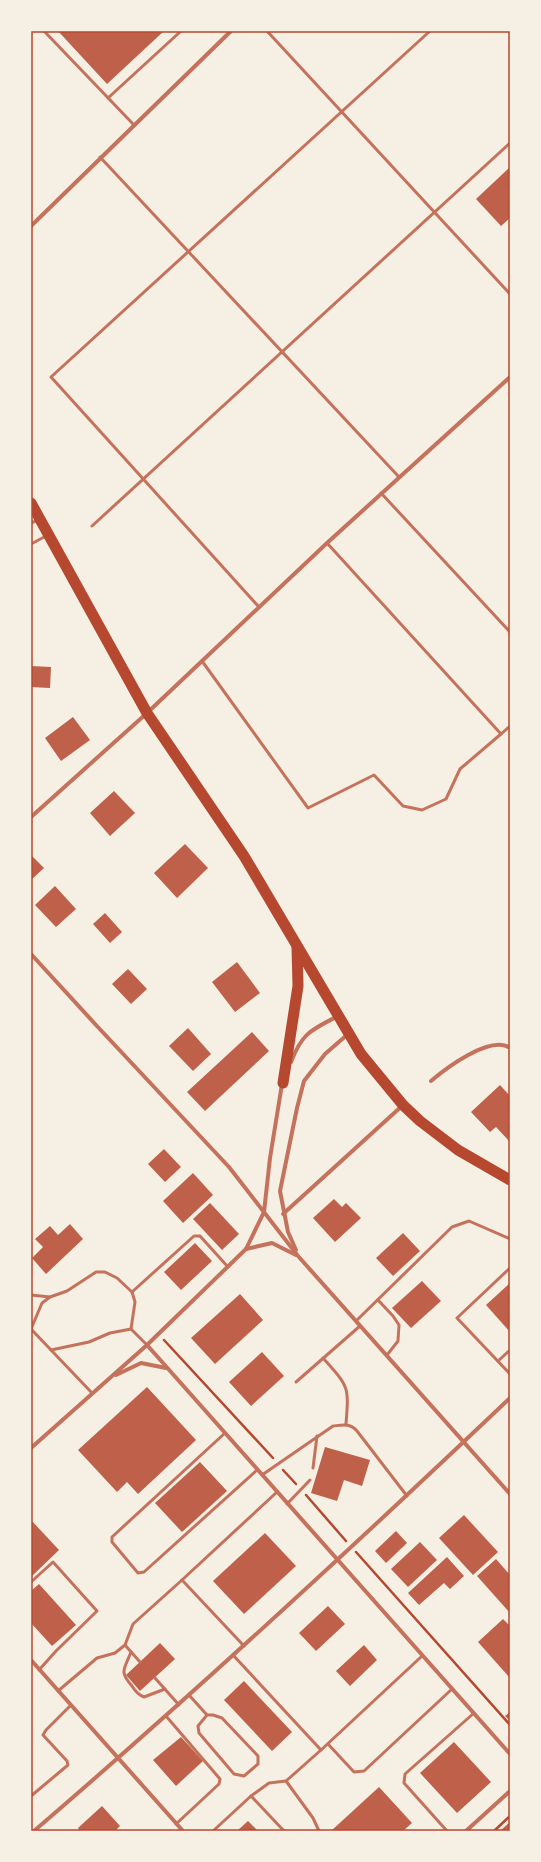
<svg xmlns="http://www.w3.org/2000/svg" width="541" height="1862" viewBox="0 0 541 1862" font-family="'Public Sans',sans-serif">
<rect width="100%" height="100%" fill="#f6efe4"/>
<!-- building -->
<g fill="#bf614a">
<polygon points="58,31 164,31 107,84"/>
<polygon points="509,168 510,218 501,226 476,199"/>
<polygon points="31,666 51,667 50,688 31,687"/>
<polygon points="73,717 90,740 61,761 45,738"/>
<polygon points="114,791 135,813 110,836 90,813"/>
<polygon points="185,844 208,868 177,898 154,873"/>
<polygon points="31,855 44,868 31,880"/>
<polygon points="55,886 76,909 56,927 35,905"/>
<polygon points="105,913 122,932 110,943 93,924"/>
<polygon points="237,962 260,993 235,1012 212,982"/>
<polygon points="128,969 147,989 131,1004 112,984"/>
<polygon points="188,1028 211,1054 193,1071 169,1046"/>
<polygon points="252,1032 269,1051 205,1111 187,1092"/>
<polygon points="500,1085 510,1096 510,1142 496,1127 490,1132 471,1112"/>
<polygon points="164,1149 181,1167 165,1182 148,1164"/>
<polygon points="193,1173 213,1195 183,1223 163,1201"/>
<polygon points="334,1199 342,1207 346,1203 361,1218 335,1242 313,1218"/>
<polygon points="210,1203 239,1234 222,1250 193,1219"/>
<polygon points="70,1224 83,1239 46,1274 32,1258 43,1247 35,1239 50,1226 58,1235"/>
<polygon points="403,1233 420,1251 393,1276 376,1258"/>
<polygon points="195,1243 212,1261 181,1290 164,1272"/>
<polygon points="422,1281 441,1301 411,1328 392,1308"/>
<polygon points="510,1283 510,1332 486,1305"/>
<polygon points="240,1294 263,1320 215,1364 191,1338"/>
<polygon points="262,1352 284,1376 251,1406 229,1382"/>
<polygon points="147,1387 196,1440 138,1494 127,1482 117,1492 78,1450"/>
<polygon points="325,1447 370,1460 362,1486 344,1480 337,1501 311,1493"/>
<polygon points="200,1462 227,1491 182,1532 155,1503"/>
<polygon points="464,1515 498,1552 473,1575 439,1538"/>
<polygon points="31,1520 59,1550 31,1577"/>
<polygon points="396,1531 407,1543 386,1563 375,1551"/>
<polygon points="265,1533 296,1566 244,1614 213,1581"/>
<polygon points="420,1542 437,1560 408,1587 391,1569"/>
<polygon points="447,1557 464,1576 450,1589 444,1583 419,1605 408,1593"/>
<polygon points="496,1559 510,1575 510,1613 477,1576"/>
<polygon points="39,1584 76,1625 52,1646 31,1623 31,1591"/>
<polygon points="328,1606 345,1624 316,1651 299,1633"/>
<polygon points="503,1619 510,1626 510,1678 478,1642"/>
<polygon points="160,1643 175,1659 140,1691 126,1675"/>
<polygon points="364,1645 377,1660 350,1686 336,1671"/>
<polygon points="244,1681 292,1732 272,1751 224,1700"/>
<polygon points="510,1712 510,1721 505,1716"/>
<polygon points="181,1737 203,1761 176,1786 153,1760"/>
<polygon points="454,1742 491,1782 457,1813 420,1773"/>
<polygon points="379,1787 412,1823 403,1831 331,1831"/>
<polygon points="102,1806 120,1826 115,1831 80,1831 78,1828"/>
<polygon points="248,1821 258,1831 237,1831"/>
<polygon points="510,1822 510,1831 500,1831"/>
</g>
<g fill="none" stroke-linecap="round" stroke-linejoin="round">
<!-- path -->
<g stroke="#b5482f" stroke-width="2.5">
<polyline points="164,1340 273,1458"/>
<polyline points="283,1470 296,1484"/>
<polyline points="306,1495 346,1541"/>
<polyline points="356,1552 510,1725"/>
<polyline points="494,1831 510,1816"/>
</g>
<!-- service -->
<g stroke="#c5725c" stroke-width="3">
<polyline points="44,31 134,125"/>
<polyline points="267,31 510,294"/>
<polyline points="108,98 181,31"/>
<polyline points="100,157 399,477"/>
<polyline points="381,493 510,632"/>
<polyline points="31,523 38,520"/>
<polyline points="92,526 510,143"/>
<polyline points="31,544 46,536"/>
<polyline points="259,607 51,377 430,31"/>
<polyline points="202,661 308,808 374,775 403,806 422,810 446,799 460,769 501,734 327,543"/>
<polyline points="501,734 510,726"/>
<polyline points="510,1268 457,1318 510,1374"/>
<polyline points="132,1292 194,1236 200,1236 228,1267"/>
<polyline points="31,1295 50,1297"/>
<polyline points="378,1300 393,1316 399,1325 398,1341 387,1355"/>
<polyline points="356,1321 452,1227 469,1221 510,1239"/>
<polyline points="31,1329 42,1303 50,1297 67,1291 96,1272 105,1272 117,1278 132,1292 135,1302 131,1329 147,1345"/>
<polyline points="31,1329 92,1393"/>
<polyline points="51,1350 89,1342 110,1333 131,1329"/>
<path d="M323,1358C349,1387 349,1386 346,1424"/>
<polyline points="498,1361 510,1350"/>
<polyline points="296,1382 360,1326"/>
<polyline points="225,1433 112,1537 112,1542 138,1573 144,1572 257,1470"/>
<polyline points="313,1468 317,1436"/>
<path d="M262,1475L333,1426C343,1425 350,1423 357,1431L407,1496"/>
<polyline points="287,1504 310,1480"/>
<polyline points="31,1582 53,1562 97,1611 56,1651 39,1670"/>
<polyline points="125,1645 140,1662"/>
<polyline points="244,1646 182,1580 277,1492"/>
<path d="M131,1652C124,1670 119,1671 132,1686C135,1691 139,1695 144,1697L165,1689"/>
<polyline points="233,1655 321,1750 422,1656"/>
<polyline points="155,1678 179,1705"/>
<polyline points="58,1691 97,1658 115,1653 125,1645 133,1624 182,1580"/>
<polyline points="189,1695 207,1715 213,1715 222,1718 258,1756 258,1764 244,1776 234,1774 199,1733 198,1726 207,1715"/>
<polyline points="166,1716 220,1779 219,1784 176,1824"/>
<polyline points="328,1744 354,1772 364,1771 452,1689"/>
<polyline points="31,1796 68,1765 67,1761 43,1735 46,1730 71,1705"/>
<polyline points="251,1796 269,1783 286,1781"/>
<polyline points="213,1831 251,1796 284,1831"/>
<polyline points="319,1831 313,1818 286,1781 321,1750"/>
<polyline points="447,1831 404,1783 405,1774 474,1713"/>
</g>
<!-- minor -->
<g stroke="#c5725c" stroke-width="4">
<polyline points="31,226 231,31"/>
<polyline points="31,817 147,713 327,543 510,377"/>
<polyline points="31,954 96,1025 229,1167 298,1256 510,1494"/>
<path d="M291,1062C302,1033 311,1030 338,1016"/>
<path d="M431,1081C445,1069 491,1034 510,1048"/>
<polyline points="283,1214 403,1105"/>
<polyline points="246,1249 272,1243 296,1255"/>
<polyline points="296,1250 288,1232 280,1191 297,1108 304,1081 325,1054 348,1034"/>
<polyline points="147,1345 510,1754"/>
<polyline points="116,1375 141,1363 166,1368"/>
<polyline points="31,1448 147,1345 246,1249 264,1212 270,1158 282,1084"/>
<polyline points="31,1660 183,1831"/>
<path d="M34,1831C197,1691 354,1546 510,1398"/>
<polyline points="466,1831 510,1791"/>
</g>
<!-- trunk -->
<g stroke="#b5482f" stroke-width="11">
<polyline points="31,503 147,713 244,856 361,1054 403,1105 420,1121 458,1150 510,1180"/>
<polyline points="283,1083 298,986 297,947"/>
</g>
</g>
<!-- border -->
<rect width="541" height="1862" fill="none" stroke="#f6efe4" stroke-width="64"/>
<rect x="32" y="32" width="477" height="1798" fill="none" stroke="#b5482f" stroke-width="1.5"/>
</svg>
